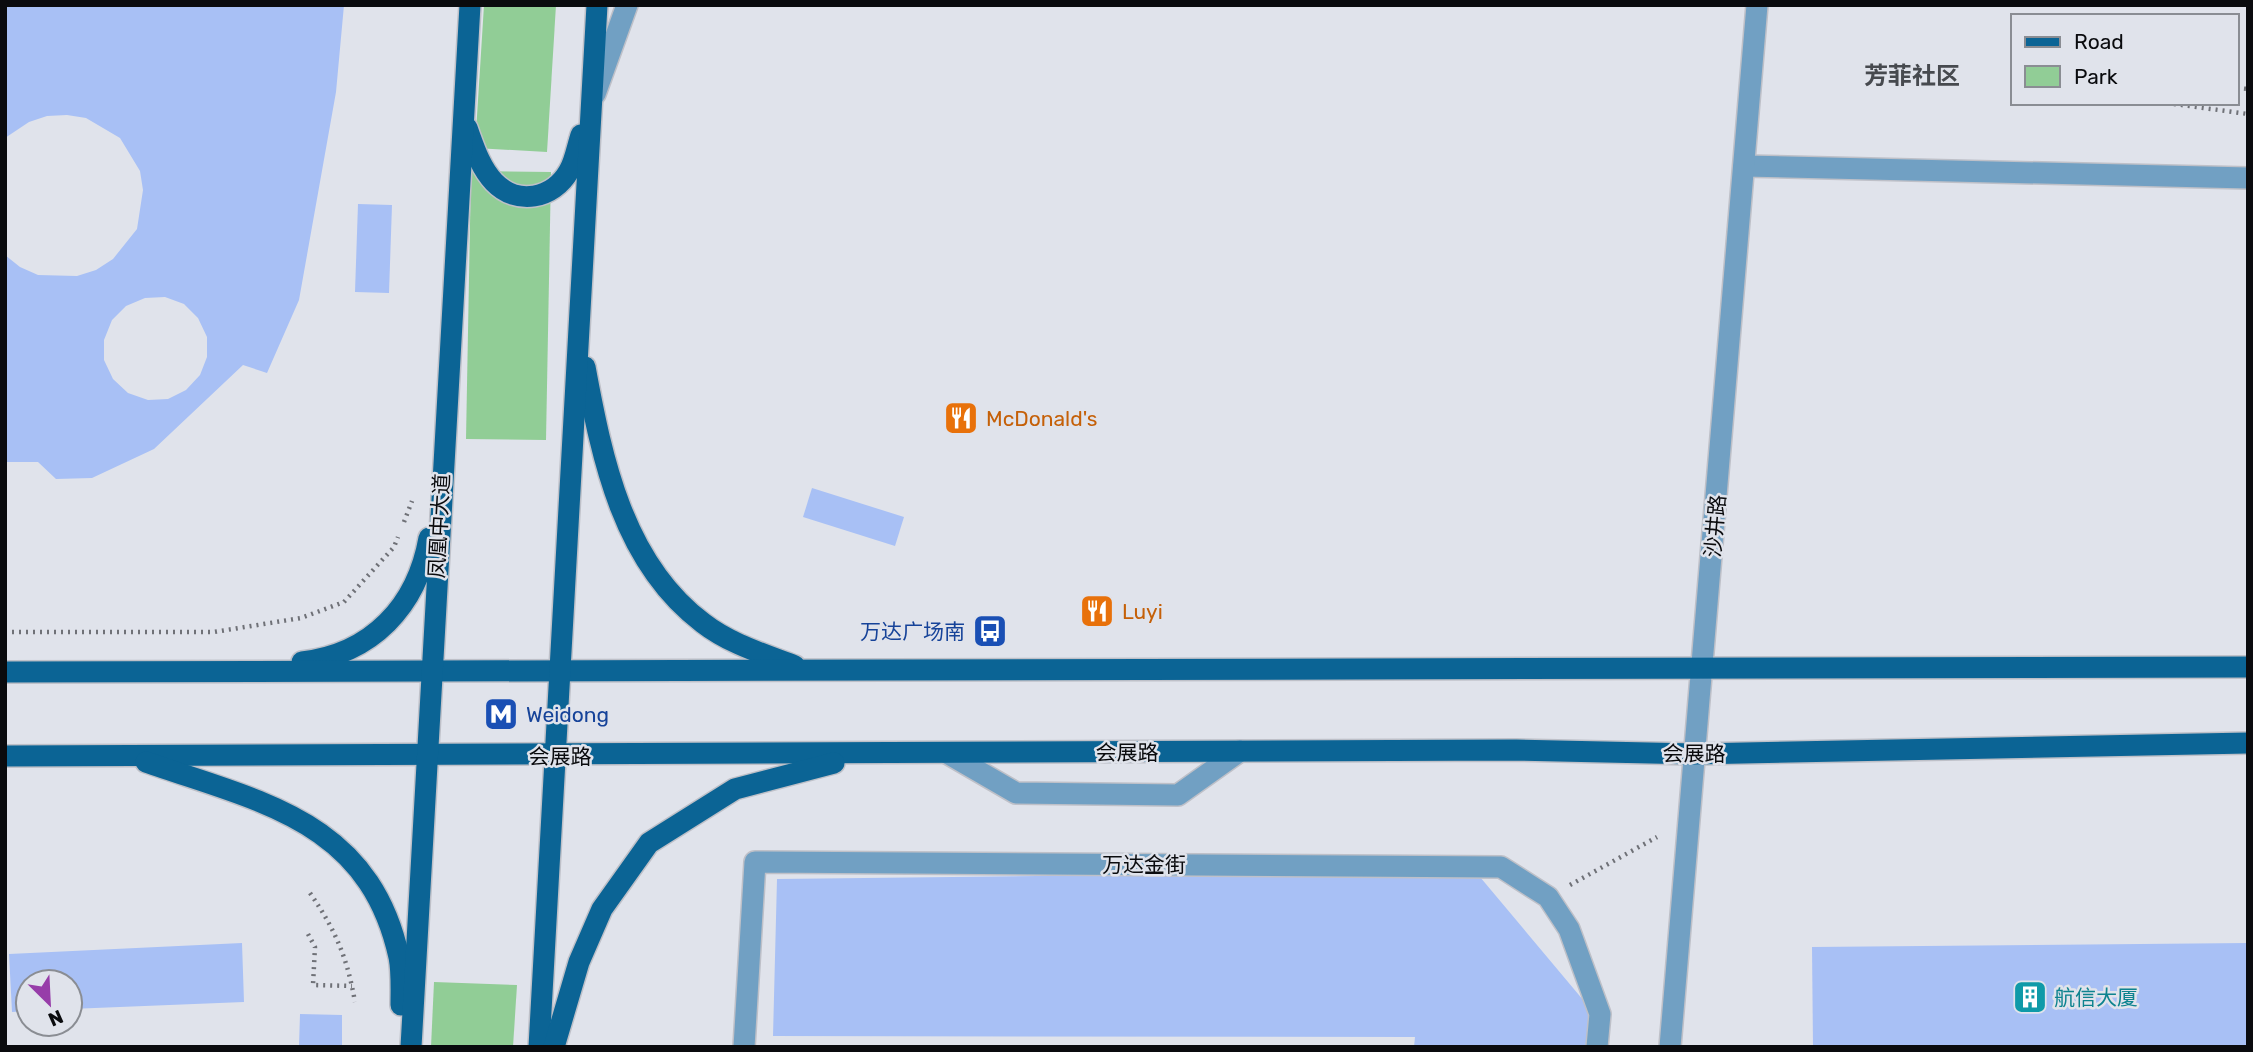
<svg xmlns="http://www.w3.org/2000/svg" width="2253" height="1052" viewBox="0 0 2253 1052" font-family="Rubik,'Noto Sans SC',sans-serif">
<rect width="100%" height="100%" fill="#e0e3eb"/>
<!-- green -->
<g fill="#91cd96">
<polygon points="484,5 556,5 547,152 475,148"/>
<polygon points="471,171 551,172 546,440 466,439"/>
<polygon points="434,982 517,985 513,1047 431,1047"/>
</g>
<!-- building -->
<g fill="#a8c0f5" fill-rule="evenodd">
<path d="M5,5H344L336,92L299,300L267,373L243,365L154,449L92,478L56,479L38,462H5V255L20,267L38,275L77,276L96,270L113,259L137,229L143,190L140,171L120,138L86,118L67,115L47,116L29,122L5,138ZM165,297L184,304L198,318L207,337V357L200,375L186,390L168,399L148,400L128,393L113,379L104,360V340L112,320L126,306L145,298Z"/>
<polygon points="358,204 392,205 389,293 355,292"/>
<polygon points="812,488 904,517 895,546 803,517"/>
<polygon points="1475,871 1589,1007 1586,1047 1414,1047 1415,1037 773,1036 777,879"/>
<polygon points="242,943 244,1002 70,1009 70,982 28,982 28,1011 12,1012 9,954"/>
<polygon points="2248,943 2248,1047 1813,1047 1812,947"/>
<polygon points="300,1014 342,1015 342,1047 299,1047"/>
</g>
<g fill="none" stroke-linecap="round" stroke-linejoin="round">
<!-- minor casing -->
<g stroke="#bec0c8" stroke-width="24">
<g id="minor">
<polyline points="595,94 627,5"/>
<polyline points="1744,166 2248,178"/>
<polyline points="947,753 1016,793 1178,795 1240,751"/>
<polyline points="744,1047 755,862 1501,867 1548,897 1569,929 1600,1014 1597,1047"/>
<polyline points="1670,1047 1757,5"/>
</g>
</g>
<!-- major casing -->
<g stroke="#bec0c8" stroke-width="24">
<g id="major">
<path d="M467,128C474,147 480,167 494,182C517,206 553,199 569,171C575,161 577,147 581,135"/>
<path d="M585,367C602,459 623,563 703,623C730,644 764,654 795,666"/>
<path d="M302,662C372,654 417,606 429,538"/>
<polyline points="5,672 2248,667"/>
<polyline points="5,756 1516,750 1695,754 2248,743"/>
<path d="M146,762C260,802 369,820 399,957C402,972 401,990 401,1005"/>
<polyline points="411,1047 470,5"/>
<polyline points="539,1047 597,5"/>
<polyline points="554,1047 579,962 602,909 649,843 735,789 834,763"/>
</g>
</g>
<!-- path -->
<g stroke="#6f7177" stroke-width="4.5" stroke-dasharray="2 5" stroke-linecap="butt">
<polyline points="2237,88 2248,89"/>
<polyline points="2167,103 2248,114"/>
<polyline points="404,522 412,501"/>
<polyline points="5,632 214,632 301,618 344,602 394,547 398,537"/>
<polyline points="1570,885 1657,837"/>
<path d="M310,893C336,931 347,957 355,1002"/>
<polyline points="308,934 315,947 313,985 352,986"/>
</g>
<!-- minor -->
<use href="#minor" stroke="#71a0c3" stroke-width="21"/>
<!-- major -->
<use href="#major" stroke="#0b6495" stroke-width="21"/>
</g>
<!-- icons -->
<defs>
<g id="restaurant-square" transform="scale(1.75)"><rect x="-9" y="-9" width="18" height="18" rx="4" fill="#e8710a" stroke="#e0e3eb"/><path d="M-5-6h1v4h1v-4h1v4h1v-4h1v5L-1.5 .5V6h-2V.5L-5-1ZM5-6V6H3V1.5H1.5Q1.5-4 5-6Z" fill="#fff"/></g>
<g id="bus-square" transform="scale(1.75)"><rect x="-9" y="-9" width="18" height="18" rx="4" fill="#1a4fb4" stroke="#e0e3eb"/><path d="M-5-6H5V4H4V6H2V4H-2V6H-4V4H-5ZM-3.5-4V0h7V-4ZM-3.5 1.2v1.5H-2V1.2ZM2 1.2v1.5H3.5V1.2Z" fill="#fff"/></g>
<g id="metro-square" transform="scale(1.75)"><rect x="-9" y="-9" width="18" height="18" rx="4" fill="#1a4fb4" stroke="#e0e3eb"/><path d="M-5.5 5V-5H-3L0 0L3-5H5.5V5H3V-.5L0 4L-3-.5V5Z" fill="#fff"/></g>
<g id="building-square" transform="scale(1.75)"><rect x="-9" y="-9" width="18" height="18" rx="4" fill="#0f9aa8" stroke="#e0e3eb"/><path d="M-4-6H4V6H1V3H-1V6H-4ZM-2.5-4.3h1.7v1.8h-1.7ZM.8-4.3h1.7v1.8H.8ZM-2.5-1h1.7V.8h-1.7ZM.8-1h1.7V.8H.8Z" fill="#fff"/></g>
</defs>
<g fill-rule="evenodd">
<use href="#restaurant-square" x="961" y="418"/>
<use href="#restaurant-square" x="1097" y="611"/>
<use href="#bus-square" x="990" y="631"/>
<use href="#metro-square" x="501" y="714"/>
<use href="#building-square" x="2030" y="997"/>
</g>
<g text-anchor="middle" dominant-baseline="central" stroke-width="5" stroke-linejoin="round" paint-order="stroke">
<!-- food labels -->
<g font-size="21" fill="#c56008" stroke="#e0e3eb" text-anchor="start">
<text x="986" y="418">McDonald's</text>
<text x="1122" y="611">Luyi</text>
</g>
<!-- street labels -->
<g font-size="21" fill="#0a0b0e" stroke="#e0e3eb">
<text transform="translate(439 526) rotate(-87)">凤凰中大道</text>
<text transform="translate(1715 526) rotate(-85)">沙井路</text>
<text x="1127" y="752">会展路</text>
<text x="1694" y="753">会展路</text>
<text x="560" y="756">会展路</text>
<text x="1144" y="864">万达金街</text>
</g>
<!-- transit labels -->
<g font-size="21" fill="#164399" stroke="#e0e3eb" text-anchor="end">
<text x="965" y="631">万达广场南</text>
<text x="526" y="714" text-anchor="start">Weidong</text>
</g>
<!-- culture labels -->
<g font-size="21" fill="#0d838f" stroke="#e0e3eb" text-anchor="start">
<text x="2054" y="997">航信大厦</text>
</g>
<!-- quarter labels -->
<g font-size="24" font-weight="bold" fill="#474a4f" stroke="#e0e3eb">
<text x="1912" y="76">芳菲社区</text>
</g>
</g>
<!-- border -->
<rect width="2253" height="1052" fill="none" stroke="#0a0b0e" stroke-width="14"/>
<!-- legend -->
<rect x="2011" y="14" width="228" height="91" fill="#e0e3eb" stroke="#8a8d93" stroke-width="2"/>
<rect x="2025" y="37" width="35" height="10" fill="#0b6495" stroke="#8a8d93" stroke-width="2"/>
<text x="2074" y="49" font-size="21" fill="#0a0b0e">Road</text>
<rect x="2025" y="66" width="35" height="21" fill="#91cd96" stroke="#8a8d93" stroke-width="2"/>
<text x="2074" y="84" font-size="21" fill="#0a0b0e">Park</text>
<!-- north arrow -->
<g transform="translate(49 1003) rotate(156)"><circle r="33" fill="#e0e3eb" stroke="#8a8d93" stroke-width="2"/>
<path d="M0-5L12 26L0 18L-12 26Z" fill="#973da9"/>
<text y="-10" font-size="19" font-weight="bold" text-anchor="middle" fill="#0a0b0e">N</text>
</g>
</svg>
